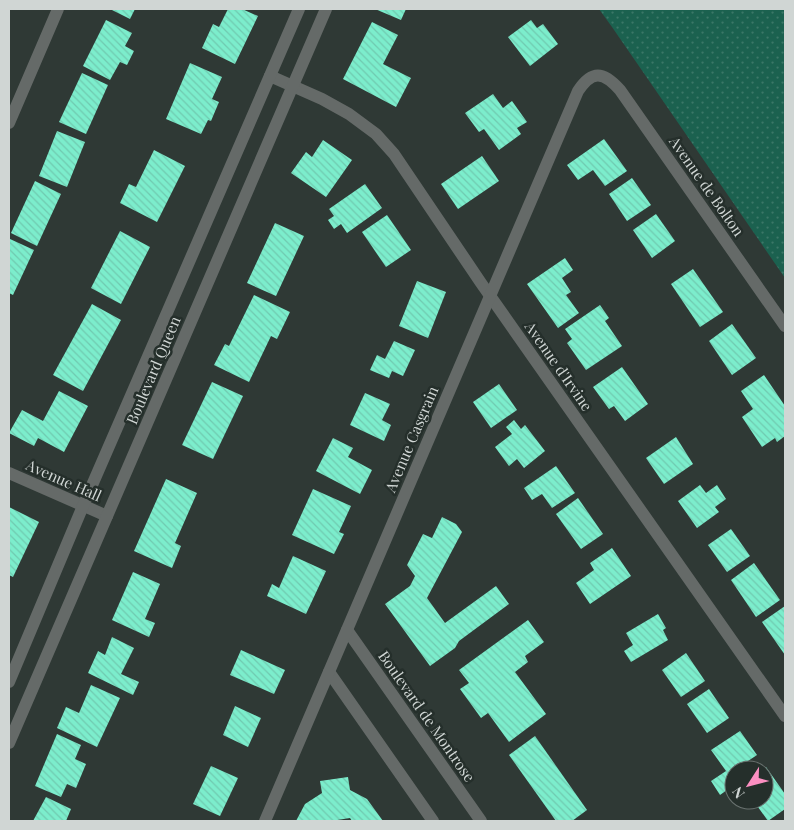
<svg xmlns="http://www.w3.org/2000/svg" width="794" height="830" viewBox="0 0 794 830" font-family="'Playfair Display',serif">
<defs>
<pattern id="grass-dots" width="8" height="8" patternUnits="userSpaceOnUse" patternTransform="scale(1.25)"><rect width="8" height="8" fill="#1b614f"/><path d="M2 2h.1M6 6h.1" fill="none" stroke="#3b7767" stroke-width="1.8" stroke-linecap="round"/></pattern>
<pattern id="building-back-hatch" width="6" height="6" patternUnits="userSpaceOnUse" patternTransform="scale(1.25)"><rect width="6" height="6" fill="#7cedcc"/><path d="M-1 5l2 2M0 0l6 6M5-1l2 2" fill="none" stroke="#70cab0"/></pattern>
</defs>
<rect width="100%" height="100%" fill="#2f3935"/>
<!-- grass -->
<polygon fill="url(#grass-dots)" points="599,9 785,9 785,278 612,27"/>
<!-- building -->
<g fill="url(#building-back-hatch)">
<polygon points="110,9 135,9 130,19"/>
<polygon points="228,9 242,9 258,16 235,64 202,48 213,24 219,27"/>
<polygon points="375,9 406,9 401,20"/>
<polygon points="106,20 132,33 125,46 134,51 127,65 120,62 110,80 83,66"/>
<polygon points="531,20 537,28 543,24 558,44 530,66 508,37"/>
<polygon points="372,22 398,35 383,64 411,78 396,107 343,79"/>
<polygon points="190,63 222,77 212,99 219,102 211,121 208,120 201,134 166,119"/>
<polygon points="82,73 108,85 86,134 59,122"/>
<polygon points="493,94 503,108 512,101 527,122 517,128 521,134 499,150 484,129 479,132 465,113"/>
<polygon points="57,131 85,142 67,187 39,176"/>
<polygon points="604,139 627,171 605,186 593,170 578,180 567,165"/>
<polygon points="323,140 352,160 326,197 291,173 306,152 312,157"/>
<polygon points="154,150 185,166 157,222 120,203 129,184 136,187"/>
<polygon points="482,156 499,181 458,209 441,184"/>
<polygon points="632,178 651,205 627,221 609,194"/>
<polygon points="35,181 61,194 37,246 11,233"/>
<polygon points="365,184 382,208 347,233 341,224 334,229 328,220 334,216 329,209"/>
<polygon points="656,214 675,241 652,258 633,230"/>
<polygon points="387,215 411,250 386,267 362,232"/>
<polygon points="275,223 304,236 276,296 247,283"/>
<polygon points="120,231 150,247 121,304 91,288"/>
<polygon points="10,239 34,250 13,295 9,293 9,243"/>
<polygon points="565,258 573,270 562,278 571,292 566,295 579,313 558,328 527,284"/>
<polygon points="693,269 723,312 700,327 671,284"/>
<polygon points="417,281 446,292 428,338 399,326"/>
<polygon points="254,295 290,312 277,339 271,336 249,382 214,365 225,344 229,346"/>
<polygon points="92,304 121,320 83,391 53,375"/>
<polygon points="600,305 609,318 605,321 622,346 586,370 567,343 572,339 565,329"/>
<polygon points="732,324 756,358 732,375 709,341"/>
<polygon points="394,341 415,350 403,376 392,371 389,378 370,370 377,355 385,359"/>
<polygon points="622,367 648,404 625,421 614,406 609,409 593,387"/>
<polygon points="764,375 785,406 785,436 777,442 775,438 762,447 742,417 753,409 741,391"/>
<polygon points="212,382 243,396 213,459 182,445"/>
<polygon points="499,384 517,410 491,428 473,402"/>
<polygon points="59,391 88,406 64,452 38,438 34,446 9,433 22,410 43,421"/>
<polygon points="365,393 390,404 382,420 391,425 384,441 350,425"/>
<polygon points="514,420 521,429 525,425 545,451 524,468 517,459 509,466 495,447 512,434 506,427"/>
<polygon points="676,437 693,464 664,484 646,458"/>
<polygon points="333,438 353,448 348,457 372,470 360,494 316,471"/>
<polygon points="556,466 575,493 552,508 542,494 532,500 524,488"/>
<polygon points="166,479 197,493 175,543 181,546 172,568 134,551"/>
<polygon points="700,485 706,493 717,485 726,499 715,507 719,512 697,528 678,501"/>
<polygon points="313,489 351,506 339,532 344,534 334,554 292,535"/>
<polygon points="578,498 603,534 581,549 556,514"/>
<polygon points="9,507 39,522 13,577 9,575"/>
<polygon points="442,517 456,524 462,532 427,598 445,623 496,586 509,604 459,641 455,648 430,666 385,604 410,586 415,576 407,565 423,534 432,538"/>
<polygon points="731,529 750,556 727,572 708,545"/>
<polygon points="612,548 631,576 590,604 576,583 594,570 590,563"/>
<polygon points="293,556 326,571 306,614 267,596 272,584 279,588"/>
<polygon points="754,563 780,600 756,617 731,580"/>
<polygon points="133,572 160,584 145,619 155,623 149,637 112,620"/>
<polygon points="785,606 785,655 762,622"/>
<polygon points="658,614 666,628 663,630 668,640 631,662 624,651 633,645 626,633"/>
<polygon points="528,620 544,642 525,656 528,662 515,672 546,714 509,742 488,713 481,718 460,689 469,683 459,670"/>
<polygon points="112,637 134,648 121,674 139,682 133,695 88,673 98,651 105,655"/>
<polygon points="241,650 285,670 274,694 230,675"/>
<polygon points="686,653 705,681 681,697 662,670"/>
<polygon points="91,685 120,698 97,747 57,728 66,707 79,713"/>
<polygon points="709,689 729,718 707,733 687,704"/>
<polygon points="235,706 261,718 248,747 223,735"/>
<polygon points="740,731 757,755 742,765 745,770 734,770 734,785 720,795 711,781 726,771 711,750"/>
<polygon points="57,734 81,745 75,759 86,764 76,788 67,784 61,797 35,786"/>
<polygon points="535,736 587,810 572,821 556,821 509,755"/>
<polygon points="211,766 238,778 220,816 193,804"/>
<polygon points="766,767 785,794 785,809 768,821 753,800 764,800 764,770 762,770"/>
<polygon points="348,777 350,790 367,799 383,821 352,821 350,818 331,821 296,821 305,804 322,793 320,781"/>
<polygon points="46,797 71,809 66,821 33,821"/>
</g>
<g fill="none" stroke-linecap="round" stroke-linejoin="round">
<!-- minor -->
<g stroke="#656a68" stroke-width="12">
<polyline points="270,76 322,99 349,114 376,134 394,154 481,283 785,716"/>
<polyline points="9,123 58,9"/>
<polyline points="9,473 107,516"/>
<polyline points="347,630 481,821"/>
<polyline points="329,672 433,821"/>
<polyline points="9,682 83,506 299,9"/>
<polyline points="9,743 326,9"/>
<path d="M265,821L578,91C592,70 603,71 620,90L785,326"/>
</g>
</g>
<g text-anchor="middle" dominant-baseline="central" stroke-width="5" stroke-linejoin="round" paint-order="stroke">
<!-- street labels -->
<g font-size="15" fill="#d0d6d4" stroke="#252f2b">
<text transform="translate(707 186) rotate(55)">Avenue de Bolton</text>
<text transform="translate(559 366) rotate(55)">Avenue d'Irvine</text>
<text transform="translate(153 370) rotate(-67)">Boulevard Queen</text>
<text transform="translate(411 439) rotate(-67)">Avenue Casgrain</text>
<text transform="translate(64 480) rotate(24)">Avenue Hall</text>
<text transform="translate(427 716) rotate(55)">Boulevard de Montrose</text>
</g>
</g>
<!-- border -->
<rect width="794" height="830" fill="none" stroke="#d0d6d4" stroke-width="20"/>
<!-- north arrow -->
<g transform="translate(749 785) rotate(234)"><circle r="24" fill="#252f2b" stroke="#69726f"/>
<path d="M0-4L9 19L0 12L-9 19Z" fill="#fc8fc1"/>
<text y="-8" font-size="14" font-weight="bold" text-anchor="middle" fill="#d0d6d4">N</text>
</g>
</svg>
